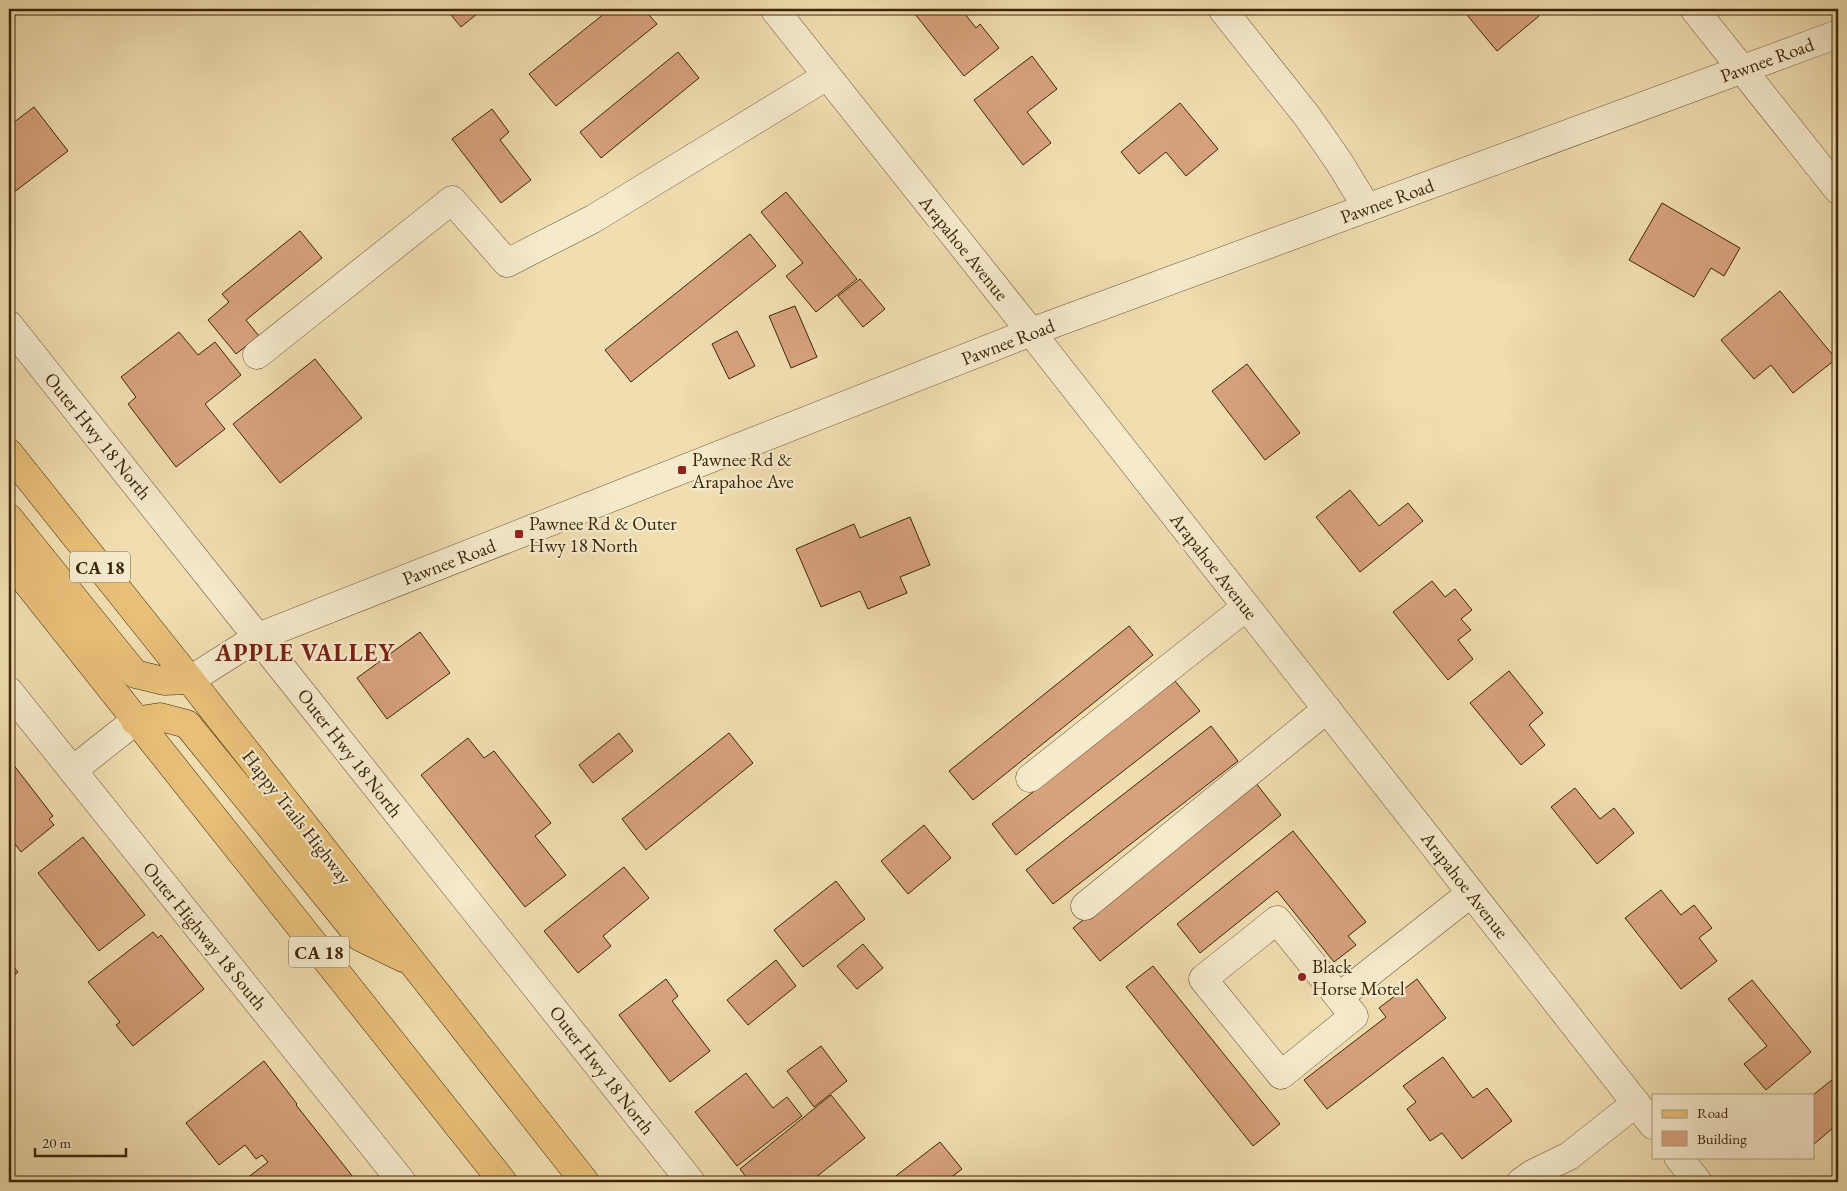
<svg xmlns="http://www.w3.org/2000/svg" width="1847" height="1191" viewBox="0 0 1847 1191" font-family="'EB Garamond',serif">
<rect width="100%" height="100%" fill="#f0deb0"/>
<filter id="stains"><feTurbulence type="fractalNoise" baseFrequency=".004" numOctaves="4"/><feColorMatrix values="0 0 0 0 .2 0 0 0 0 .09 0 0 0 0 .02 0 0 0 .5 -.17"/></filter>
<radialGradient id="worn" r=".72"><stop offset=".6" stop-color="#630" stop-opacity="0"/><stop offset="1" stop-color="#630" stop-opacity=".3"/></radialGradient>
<!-- building -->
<g fill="#d7a17c" stroke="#3c2508">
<polygon points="446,9 483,9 461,27"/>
<polygon points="610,9 644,9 657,24 556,106 529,74"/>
<polygon points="911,9 961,9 976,28 980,24 999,48 964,76"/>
<polygon points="1462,9 1533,9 1539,16 1497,51"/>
<polygon points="678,52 699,78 601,158 580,132"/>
<polygon points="1032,56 1057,89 1027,112 1051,143 1023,165 974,100"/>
<polygon points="1180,103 1218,149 1186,176 1166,152 1139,174 1121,152"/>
<polygon points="34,107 68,151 9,196 9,126"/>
<polygon points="492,109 509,132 500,140 531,180 501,203 452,139"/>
<polygon points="786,192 857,279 816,312 786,276 803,263 761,212"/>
<polygon points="1662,203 1740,248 1724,276 1711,268 1694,297 1629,260"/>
<polygon points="300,231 322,258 246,320 259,336 236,354 208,320 229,302 222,294"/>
<polygon points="750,234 776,266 631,382 605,350"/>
<polygon points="860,279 885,309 863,327 838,296"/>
<polygon points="1780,291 1836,359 1793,393 1771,365 1754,379 1721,340"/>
<polygon points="795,306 817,357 791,368 769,316"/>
<polygon points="737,331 755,366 729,379 712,344"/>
<polygon points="179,332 198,355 215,342 241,375 205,404 225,429 176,467 128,404 136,397 121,377"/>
<polygon points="315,359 362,418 280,483 233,424"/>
<polygon points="1247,364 1300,433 1265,460 1212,391"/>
<polygon points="1350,490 1379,526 1408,503 1423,521 1360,572 1316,517"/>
<polygon points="910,517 930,565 900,577 907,593 868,609 860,591 821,607 796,549 854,524 860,538"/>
<polygon points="1432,581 1445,597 1455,589 1472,610 1461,619 1471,630 1458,640 1473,659 1448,680 1393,612"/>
<polygon points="1129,626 1153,655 973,800 949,771"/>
<polygon points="420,632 450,673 387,719 357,678"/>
<polygon points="1509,671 1543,713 1529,725 1545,745 1521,765 1470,703"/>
<polygon points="1175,681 1200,711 1016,855 992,824"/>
<polygon points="1211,726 1238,761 1053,904 1026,870"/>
<polygon points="619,733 633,751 593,783 579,765"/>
<polygon points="729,733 753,763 646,850 622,819"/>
<polygon points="468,738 484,758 494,751 551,823 535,836 566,875 525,907 421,775"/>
<polygon points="9,759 53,816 49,819 54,825 21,852 9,836"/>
<polygon points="1255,782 1281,815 1100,961 1073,928"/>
<polygon points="1575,788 1600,819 1614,808 1634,833 1597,864 1551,807"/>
<polygon points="924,825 951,858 908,894 881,861"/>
<polygon points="1293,831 1366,922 1348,936 1356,945 1334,962 1277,891 1200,953 1177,924"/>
<polygon points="83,837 145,915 99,951 38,873"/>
<polygon points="624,867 649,898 603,936 611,946 578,973 544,931"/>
<polygon points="836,881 865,919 803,967 774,930"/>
<polygon points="1661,890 1681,915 1694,905 1712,928 1699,938 1717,961 1681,989 1625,918"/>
<polygon points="153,932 158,938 161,935 204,989 133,1046 116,1025 120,1022 88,982"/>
<polygon points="863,944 883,968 857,989 837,966"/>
<polygon points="776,960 796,986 748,1025 727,1000"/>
<polygon points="9,961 18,972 9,980"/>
<polygon points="1153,966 1280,1124 1253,1146 1126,987"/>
<polygon points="666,979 678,996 672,1001 710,1051 670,1082 619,1015"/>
<polygon points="1417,979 1446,1018 1327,1109 1304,1080 1386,1017 1379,1008"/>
<polygon points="1752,980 1811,1052 1766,1090 1744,1064 1767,1046 1728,999"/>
<polygon points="821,1046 847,1081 814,1107 787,1071"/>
<polygon points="1443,1057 1473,1098 1487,1088 1512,1121 1462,1159 1442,1133 1430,1141 1407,1109 1416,1102 1403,1086"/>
<polygon points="264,1061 297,1104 296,1105 357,1182 242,1182 268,1162 262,1155 256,1159 245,1145 219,1165 186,1123"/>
<polygon points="746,1073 773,1108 787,1097 802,1116 737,1166 695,1112"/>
<polygon points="1838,1075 1838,1132 1834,1127 1813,1145 1813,1095"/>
<polygon points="831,1095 865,1138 810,1182 750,1182 740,1169"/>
<polygon points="940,1142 962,1169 945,1182 888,1182"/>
</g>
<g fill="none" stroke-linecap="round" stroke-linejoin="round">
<!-- minor casing -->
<g stroke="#695332" stroke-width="29">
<g id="minor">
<polyline points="774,9 1031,332 1653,1125"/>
<polyline points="1222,9 1307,116 1339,162 1367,208"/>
<polyline points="1694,9 1838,190"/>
<polyline points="9,325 691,1182"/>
<polyline points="257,355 452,200 507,263 593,219 827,76"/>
<polyline points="190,680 258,637 1031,332 1838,34"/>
<polyline points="9,691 402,1182"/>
<polyline points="73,770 135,721"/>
<polyline points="1030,778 1246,607"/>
<polyline points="1085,906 1327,709"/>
<polygon points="1277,920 1354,1016 1281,1075 1203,979"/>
<polyline points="1339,997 1471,893"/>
<polyline points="1678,1157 1698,1182"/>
<polyline points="1521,1182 1532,1174 1569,1156 1636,1103"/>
</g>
</g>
<!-- major casing -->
<g stroke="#3c2508" stroke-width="29">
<g id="major">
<polyline points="9,453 190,680 585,1182"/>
<polyline points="9,518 135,674 164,681 190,680"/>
<polyline points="9,560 503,1182"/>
<polyline points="135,721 160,717 187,724 360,937 403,958"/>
</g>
</g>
<!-- minor -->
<use href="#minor" stroke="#f5eacc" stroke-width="28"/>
<!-- major -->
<use href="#major" stroke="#e8bf78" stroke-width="28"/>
</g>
<!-- markers -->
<g fill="#8f2418" stroke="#f5eacc" stroke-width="2">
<rect x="677" y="465" width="10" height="10" rx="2.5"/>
<rect x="514" y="529" width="10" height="10" rx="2.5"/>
<circle cx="1302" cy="977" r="5"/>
</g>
<g text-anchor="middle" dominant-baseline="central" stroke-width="4.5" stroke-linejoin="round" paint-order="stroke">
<!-- shield labels -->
<g fill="#f5eacc" stroke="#746043" stroke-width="1">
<rect x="70" y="551.5" width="60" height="31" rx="4"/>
<rect x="289" y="936.5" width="60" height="31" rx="4"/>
</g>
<g font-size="18" font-weight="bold" fill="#3c2508">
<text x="100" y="567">CA 18</text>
<text x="319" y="952">CA 18</text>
</g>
<!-- street labels -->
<g font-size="19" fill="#3c2508" stroke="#f5eacc">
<text transform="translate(1767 60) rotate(-20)">Pawnee Road</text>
<text transform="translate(1387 201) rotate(-20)">Pawnee Road</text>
<text transform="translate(964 248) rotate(51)">Arapahoe Avenue</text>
<text transform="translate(1008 342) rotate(-21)">Pawnee Road</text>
<text transform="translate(98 436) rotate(51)">Outer Hwy 18 North</text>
<text transform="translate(449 562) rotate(-21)">Pawnee Road</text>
<text transform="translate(1214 566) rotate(52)">Arapahoe Avenue</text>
<text transform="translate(350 753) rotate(52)">Outer Hwy 18 North</text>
<text transform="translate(297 817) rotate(52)">Happy Trails Highway</text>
<text transform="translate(1465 885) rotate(52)">Arapahoe Avenue</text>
<text transform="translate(205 936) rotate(51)">Outer Highway 18 South</text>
<text transform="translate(602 1070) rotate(52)">Outer Hwy 18 North</text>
</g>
<!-- poi labels -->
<g font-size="19" fill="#3c2508" stroke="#f5eacc" text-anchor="start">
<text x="692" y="459">Pawnee Rd &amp;<tspan x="692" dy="22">Arapahoe Ave</tspan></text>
<text x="529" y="523">Pawnee Rd &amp; Outer<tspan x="529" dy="22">Hwy 18 North</tspan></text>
<text x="1312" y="966">Black<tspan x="1312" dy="22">Horse Motel</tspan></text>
</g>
<!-- district labels -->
<g font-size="24" font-weight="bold" letter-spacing="1" fill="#7a1f14" stroke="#f5eacc">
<text x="305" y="652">APPLE VALLEY</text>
</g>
</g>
<!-- margin -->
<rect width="1847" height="1191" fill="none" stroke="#f0deb0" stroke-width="30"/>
<rect x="10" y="10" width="1827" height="1171" fill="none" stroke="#3c2508" stroke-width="2.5"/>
<rect x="15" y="15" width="1817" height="1161" fill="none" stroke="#3c2508"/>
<!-- legend -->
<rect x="1652" y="1094" width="162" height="65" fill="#f5eacc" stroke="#ab9b7e"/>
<rect x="1662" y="1110" width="25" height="8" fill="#e8bf78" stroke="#ab9b7e"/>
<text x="1697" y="1118" font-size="15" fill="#3c2508">Road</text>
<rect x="1662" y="1131" width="25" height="15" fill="#d7a17c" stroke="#ab9b7e"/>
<text x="1697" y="1144" font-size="15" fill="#3c2508">Building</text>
<!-- scale -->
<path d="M35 1148v8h91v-8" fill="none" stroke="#3c2508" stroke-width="2.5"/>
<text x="42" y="1148" font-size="15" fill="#3c2508" stroke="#f5eacc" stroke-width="4" paint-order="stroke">20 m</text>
<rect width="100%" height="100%" filter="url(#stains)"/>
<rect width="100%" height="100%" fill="url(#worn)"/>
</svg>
